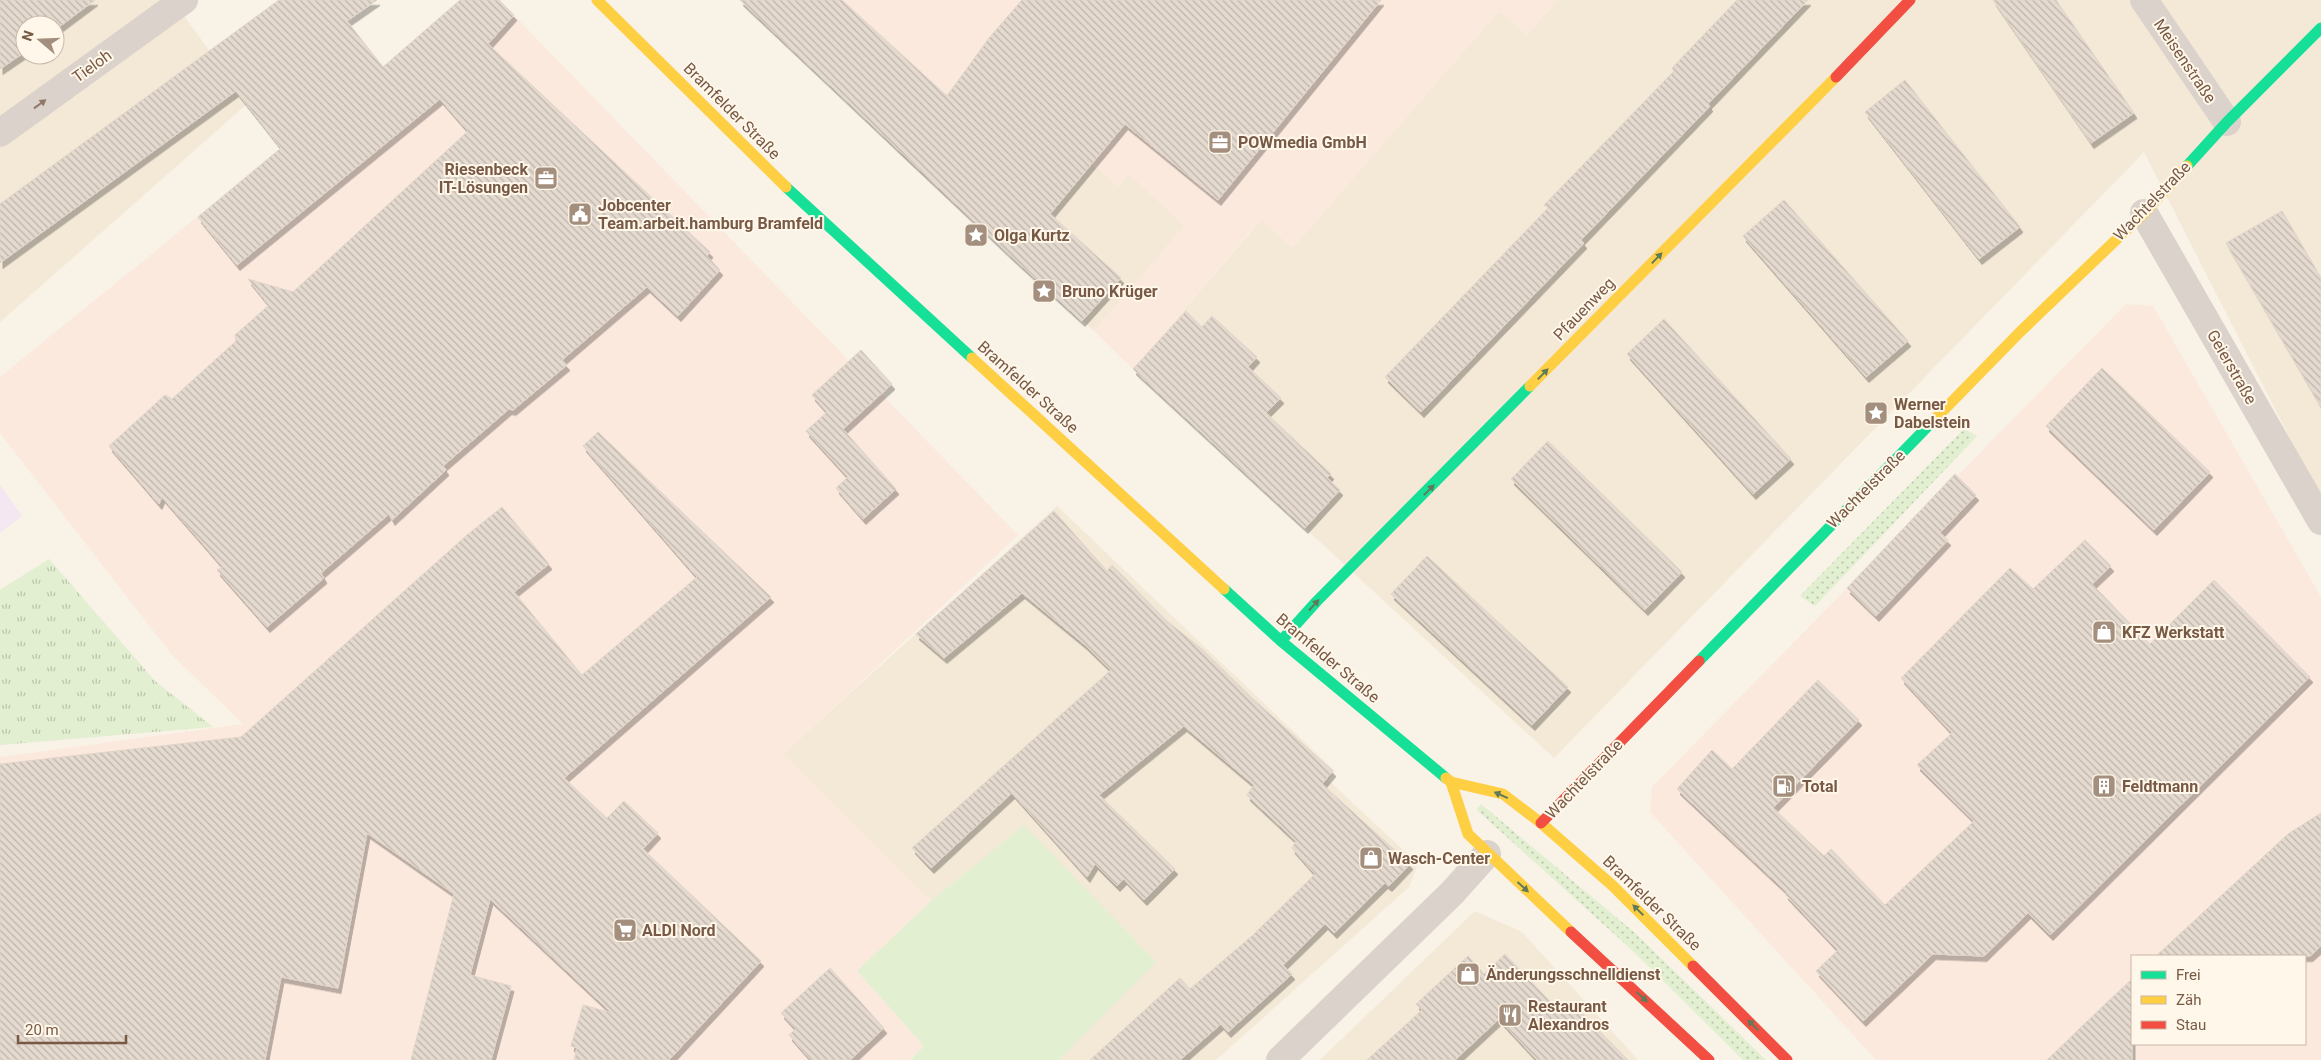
<svg xmlns="http://www.w3.org/2000/svg" width="2321" height="1060" viewBox="0 0 2321 1060" font-family="Roboto,sans-serif">
<defs>
<pattern id="grass-dots" width="8" height="8" patternUnits="userSpaceOnUse" patternTransform="scale(1.25)"><rect width="8" height="8" fill="#e2efd1"/><path d="M2 2h.1M6 6h.1" fill="none" stroke="#bcc5ab" stroke-width="1.8" stroke-linecap="round"/></pattern>
<pattern id="park-tufts" width="24" height="20" patternUnits="userSpaceOnUse" patternTransform="scale(1.25)"><rect width="24" height="20" fill="#e2efd1"/><path d="M3 7l-1-3M5 7V3M7 7l1-3M15 17l-1-3M17 17v-4M19 17l1-3" fill="none" stroke="#bcc5ab"/></pattern>
<pattern id="building-back-hatch" width="6" height="6" patternUnits="userSpaceOnUse" patternTransform="scale(1.25)"><rect width="6" height="6" fill="#e4dacf"/><path d="M-1 5l2 2M0 0l6 6M5-1l2 2" fill="none" stroke="#beb4aa"/></pattern>
<filter id="shadow"><feDropShadow dx="3" dy="5.5" stdDeviation="0" flood-color="#0004"/></filter>
</defs>
<rect width="100%" height="100%" fill="#f8f2e7"/>
<!-- residential -->
<g fill="#f4e8d7" fill-rule="evenodd">
<path d="M0,0H172L248,103L0,322ZM25,25H55V55H25Z"/>
<polygon points="1558,0 2321,0 2321,499 2144,152 1554,758 1133,369 1261,220 1293,247 1499,11 1527,34"/>
<polygon points="972,62 1118,186 1129,174 1185,226 1094,331 897,152"/>
<polygon points="1057,506 1335,771 1328,780 1418,864 1409,887 1216,1060 1059,1060 1155,962 1024,826 931,901 783,754"/>
<polygon points="1475,911 1522,932 1638,1060 1320,1060"/>
</g>
<!-- commercial -->
<g fill="#fce9dd" fill-rule="evenodd">
<polygon points="465,0 499,0 1018,535 784,754 931,901 857,971 924,1046 909,1060 0,1060 0,757 243,724 172,655 0,433 0,377"/>
<polygon points="739,0 1558,0 1527,35 1499,11 1293,248 1260,220 1133,369 1094,331 1184,226 1129,174 1118,186 972,62 899,149"/>
<path d="M2126,304L2153,306L2321,597V1060H1876L1650,812L1652,787ZM2132,956H2305V1044H2132Z"/>
</g>
<!-- education -->
<polygon fill="#f4e7f1" points="0,485 22,516 0,533"/>
<!-- grass -->
<g fill="url(#grass-dots)">
<polygon points="1964,429 1977,436 1815,606 1800,596"/>
<polygon points="1481,804 1635,933 1766,1060 1743,1060 1633,951 1477,810"/>
</g>
<!-- park -->
<polygon fill="url(#park-tufts)" points="49,559 155,681 213,727 0,745 0,590"/>
<!-- garden -->
<polygon fill="#e2efd1" points="1024,825 1156,962 1059,1060 910,1060 924,1046 857,971 931,901"/>
<!-- building -->
<g fill="url(#building-back-hatch)" stroke="#e1d5c9" filter="url(#shadow)">
<polygon points="0,0 95,0 55,30 55,25 25,25 25,52 0,69"/>
<polygon points="279,0 377,0 347,21 383,67 460,0 499,0 514,15 488,44 710,252 707,256 720,270 678,316 647,287 562,360 567,365 513,410 509,409 443,466 446,470 392,520 389,514 321,573 324,578 267,627 217,570 223,567 162,497 159,504 109,446 165,395 172,399 236,341 235,335 269,305 248,279 293,292 468,131 440,99 237,265 198,217 281,148 236,91 0,263 0,204"/>
<polygon points="740,0 842,0 947,96 989,38 1022,0 1381,0 1218,200 1125,124 1050,214 1121,278 1082,321 1011,256"/>
<polygon points="1737,0 1808,0 1708,104 1710,106 1581,240 1584,243 1421,412 1385,377 1548,208 1544,205 1674,71 1672,68"/>
<polygon points="1993,0 2056,0 2134,113 2091,143"/>
<polygon points="1905,80 2020,227 1979,259 1865,112"/>
<polygon points="1784,200 1908,341 1866,377 1743,236"/>
<polygon points="2282,211 2321,278 2321,407 2226,243"/>
<polygon points="1186,311 1202,327 1212,316 1257,357 1248,367 1281,398 1266,413 1331,474 1327,478 1340,490 1305,528 1133,369"/>
<polygon points="1664,319 1791,459 1753,494 1627,354"/>
<polygon points="861,350 892,384 843,429 896,489 863,519 836,488 848,477 806,431 827,412 812,395"/>
<polygon points="2102,368 2210,472 2154,530 2046,426"/>
<polygon points="598,432 771,597 564,778 607,818 624,801 658,833 643,849 761,961 669,1060 574,1060 577,1048 571,1046 583,1005 612,1013 490,899 470,975 511,986 491,1060 411,1060 454,894 367,833 338,988 281,977 265,1060 0,1060 0,764 241,737 467,535 502,507 549,564 514,592 582,675 697,577 583,446"/>
<polygon points="1548,441 1682,572 1645,610 1511,479"/>
<polygon points="1955,474 1976,495 1940,533 1948,540 1876,616 1847,588"/>
<polygon points="1054,511 1107,571 1112,565 1167,621 1203,650 1252,698 1333,771 1322,784 1410,864 1389,886 1385,883 1334,933 1325,924 1283,965 1292,974 1228,1032 1221,1024 1180,1060 1090,1060 1180,978 1190,989 1253,935 1315,874 1292,848 1296,841 1247,795 1254,785 1184,726 1099,795 1175,869 1144,900 1124,879 1117,886 1095,864 1087,877 1012,793 931,868 912,848 1111,670 1084,644 1022,593 944,658 916,634"/>
<polygon points="2085,540 2111,566 2092,584 2150,644 2214,580 2310,677 2050,935 2028,913 1984,956 1933,954 1863,1021 1816,971 1838,950 1785,894 1787,892 1677,789 1712,750 1732,769 1818,680 1859,720 1773,808 1824,856 1831,849 1885,905 1974,821 1917,765 1952,733 1901,678 2010,568 2033,589"/>
<polygon points="1427,556 1568,687 1532,725 1391,594"/>
<polygon points="2321,813 2321,946 2310,956 2156,956 2288,834"/>
<polygon points="1505,954 1559,1011 1571,1002 1628,1060 1537,1060 1499,1019 1455,1060 1367,1060 1422,1010 1416,1004 1468,956 1484,974"/>
<polygon points="830,968 884,1028 850,1060 811,1060 789,1035 796,1029 781,1013"/>
<polygon points="2132,979 2132,1060 2047,1060 2103,1006"/>
</g>
<g fill="none" stroke-linecap="round" stroke-linejoin="round">
<!-- street -->
<g stroke="#dbd2cb" stroke-width="28">
<polyline points="2144,0 2227,122"/>
<polyline points="0,133 184,0"/>
<polyline points="2144,213 2321,521"/>
<polyline points="1280,1060 1452,893 1487,854"/>
</g>
<!-- fast -->
<g stroke="#16e098" stroke-width="11">
<polyline points="2187,166 2227,122 2321,28"/>
<polyline points="786,187 972,358"/>
<polyline points="1224,589 1281,641 1446,778"/>
<polyline points="1281,641 1317,601 1530,386"/>
<polyline points="1699,661 1933,421"/>
</g>
<!-- slow -->
<g stroke="#ffcf43" stroke-width="11">
<polyline points="597,0 786,187"/>
<polyline points="972,358 1224,589"/>
<polyline points="1530,386 1836,77"/>
<polyline points="1933,421 2020,332 2144,213 2187,166"/>
<polyline points="1446,778 1451,782 1503,794 1541,823 1613,886 1693,966"/>
<polyline points="1451,782 1468,834 1571,932"/>
</g>
<!-- jam -->
<g stroke="#f24e42" stroke-width="11">
<polyline points="1836,77 1910,0"/>
<polyline points="1541,823 1699,661"/>
<polyline points="1571,932 1709,1060"/>
<polyline points="1693,966 1787,1060"/>
</g>
</g>
<!-- one-way arrows -->
<defs><path id="oneway-solid" d="M-6-.8H1V-3.2L6.5 0L1 3.2V.8H-6Z" transform="scale(1.25)"/></defs>
<use fill="#907767" href="#oneway-solid" transform="translate(40 104) rotate(-36)"/>
<g fill="#5f7b5a">
<use href="#oneway-solid" transform="translate(1657 258) rotate(-46)"/>
<use href="#oneway-solid" transform="translate(1543 374) rotate(-46)"/>
<use href="#oneway-solid" transform="translate(1429 490) rotate(-45)"/>
<use href="#oneway-solid" transform="translate(1314 605) rotate(-47)"/>
<use href="#oneway-solid" transform="translate(1501 795) rotate(-156)"/>
<use href="#oneway-solid" transform="translate(1523 887) rotate(42)"/>
<use href="#oneway-solid" transform="translate(1638 910) rotate(-135)"/>
<use href="#oneway-solid" transform="translate(1642 997) rotate(43)"/>
<use href="#oneway-solid" transform="translate(1753 1025) rotate(-134)"/>
</g>
<!-- icons -->
<defs>
<g id="office-square" transform="scale(1.25)"><rect x="-9" y="-9" width="18" height="18" rx="4" fill="#a48f7e" stroke="#fff7e9"/><path d="M-6-3h4V-5.5h4V-3h4V5H-6ZM-1-4.5V-3h2v-1.5ZM-6 0V1H6V0Z" fill="#fff"/></g>
<g id="civic-square" transform="scale(1.25)"><rect x="-9" y="-9" width="18" height="18" rx="4" fill="#a48f7e" stroke="#fff7e9"/><path d="M-.6-6.5H3V-4.5H.6V-3L4-1V1h2V6H-6V1h2V-1L-.6-3ZM-1.2 2.5V6h2.4V2.5Z" fill="#fff"/></g>
<g id="sight-square" transform="scale(1.25)"><rect x="-9" y="-9" width="18" height="18" rx="4" fill="#a48f7e" stroke="#fff7e9"/><path d="M0-6L1.8-2.2L6-1.7L2.9 1.2L3.7 5.4L0 3.3L-3.7 5.4L-2.9 1.2L-6-1.7L-1.8-2.2Z" fill="#fff"/></g>
<g id="shop-square" transform="scale(1.25)"><rect x="-9" y="-9" width="18" height="18" rx="4" fill="#a48f7e" stroke="#fff7e9"/><path d="M-5-2.5h2.3a2.7 3.5 0 0 1 5.4 0H5L5.5 6h-11ZM-1.5-2.5h3a1.5 2.3 0 0 0-3 0Z" fill="#fff"/></g>
<g id="fuel-square" transform="scale(1.25)"><rect x="-9" y="-9" width="18" height="18" rx="4" fill="#a48f7e" stroke="#fff7e9"/><path d="M-5.5-6h7V0h2V4h1.3V-2.5L3-4.5l.8-.8L6-3V5H2.5V1h-1V6h-7ZM-4.2-4.7v3.2H.2V-4.7Z" fill="#fff"/></g>
<g id="building-square" transform="scale(1.25)"><rect x="-9" y="-9" width="18" height="18" rx="4" fill="#a48f7e" stroke="#fff7e9"/><path d="M-4-6H4V6H1V3H-1V6H-4ZM-2.5-4.3h1.7v1.8h-1.7ZM.8-4.3h1.7v1.8H.8ZM-2.5-1h1.7V.8h-1.7ZM.8-1h1.7V.8H.8Z" fill="#fff"/></g>
<g id="supermarket-square" transform="scale(1.25)"><rect x="-9" y="-9" width="18" height="18" rx="4" fill="#a48f7e" stroke="#fff7e9"/><path d="M-6-5.5h2.5l.6 2H6L4.5 2H-2.5L-4.4-4H-6ZM-1.5 3.2a1.3 1.3 0 1 0 .1 0ZM3 3.2a1.3 1.3 0 1 0 .1 0Z" fill="#fff"/></g>
<g id="restaurant-square" transform="scale(1.25)"><rect x="-9" y="-9" width="18" height="18" rx="4" fill="#a48f7e" stroke="#fff7e9"/><path d="M-5-6h1v4h1v-4h1v4h1v-4h1v5L-1.5 .5V6h-2V.5L-5-1ZM5-6V6H3V1.5H1.5Q1.5-4 5-6Z" fill="#fff"/></g>
</defs>
<g fill-rule="evenodd">
<use href="#office-square" x="1220" y="142"/>
<use href="#office-square" x="546" y="178"/>
<use href="#civic-square" x="580" y="214"/>
<use href="#sight-square" x="976" y="235"/>
<use href="#sight-square" x="1044" y="291"/>
<use href="#sight-square" x="1876" y="413"/>
<use href="#shop-square" x="2104" y="632"/>
<use href="#fuel-square" x="1784" y="786"/>
<use href="#building-square" x="2104" y="786"/>
<use href="#shop-square" x="1371" y="858"/>
<use href="#supermarket-square" x="625" y="930"/>
<use href="#shop-square" x="1468" y="974"/>
<use href="#restaurant-square" x="1510" y="1015"/>
</g>
<g text-anchor="middle" dominant-baseline="central" stroke-width="4" stroke-linejoin="round" paint-order="stroke">
<!-- street labels -->
<g font-size="16" fill="#775946" stroke="#fff7e9">
<text transform="translate(2185 61) rotate(56)">Meisenstraße</text>
<text transform="translate(92 66) rotate(-36)">Tieloh</text>
<text transform="translate(732 111) rotate(45)">Bramfelder Straße</text>
<text transform="translate(2152 201) rotate(-46)">Wachtelstraße</text>
<text transform="translate(1584 309) rotate(-46)">Pfauenweg</text>
<text transform="translate(2232 367) rotate(60)">Geierstraße</text>
<text transform="translate(1028 387) rotate(42)">Bramfelder Straße</text>
<text transform="translate(1866 489) rotate(-45)">Wachtelstraße</text>
<text transform="translate(1328 658) rotate(40)">Bramfelder Straße</text>
<text transform="translate(1584 779) rotate(-46)">Wachtelstraße</text>
<text transform="translate(1652 903) rotate(44)">Bramfelder Straße</text>
</g>
<!-- poi labels -->
<g font-size="16" font-weight="bold" fill="#775946" stroke="#fff7e9" text-anchor="start">
<text x="1238" y="142">POWmedia GmbH</text>
<text x="528" y="169" text-anchor="end">Riesenbeck<tspan x="528" dy="18">IT-Lösungen</tspan></text>
<text x="598" y="205">Jobcenter<tspan x="598" dy="18">Team.arbeit.hamburg Bramfeld</tspan></text>
<text x="994" y="235">Olga Kurtz</text>
<text x="1062" y="291">Bruno Krüger</text>
<text x="1894" y="404">Werner<tspan x="1894" dy="18">Dabelstein</tspan></text>
<text x="2122" y="632">KFZ Werkstatt</text>
<text x="1802" y="786">Total</text>
<text x="2122" y="786">Feldtmann</text>
<text x="1388" y="858">Wasch-Center</text>
<text x="642" y="930">ALDI Nord</text>
<text x="1486" y="974">Änderungsschnelldienst</text>
<text x="1528" y="1006">Restaurant<tspan x="1528" dy="18">Alexandros</tspan></text>
</g>
</g>
<!-- legend -->
<rect x="2131" y="955" width="175" height="90" fill="#fff7e9" stroke="#c9b8a8"/>
<rect x="2141" y="971" width="25" height="8" fill="#16e098" stroke="#c9b8a8"/>
<text x="2176" y="980" font-size="15" fill="#775946">Frei</text>
<rect x="2141" y="996" width="25" height="8" fill="#ffcf43" stroke="#c9b8a8"/>
<text x="2176" y="1005" font-size="15" fill="#775946">Zäh</text>
<rect x="2141" y="1021" width="25" height="8" fill="#f24e42" stroke="#c9b8a8"/>
<text x="2176" y="1030" font-size="15" fill="#775946">Stau</text>
<!-- north arrow -->
<g transform="translate(40 40) rotate(289)"><circle r="24" fill="#fff7e9" stroke="#c9b8a8"/>
<path d="M0-4L9 19L0 12L-9 19Z" fill="#a48f7e"/>
<text y="-8" font-size="14" font-weight="bold" text-anchor="middle" fill="#775946">N</text>
</g>
<!-- scale -->
<path d="M18 1035v8h108v-8" fill="none" stroke="#775946" stroke-width="2.5"/>
<text x="25" y="1035" font-size="15" fill="#775946" stroke="#fff7e9" stroke-width="4" paint-order="stroke">20 m</text>
</svg>
